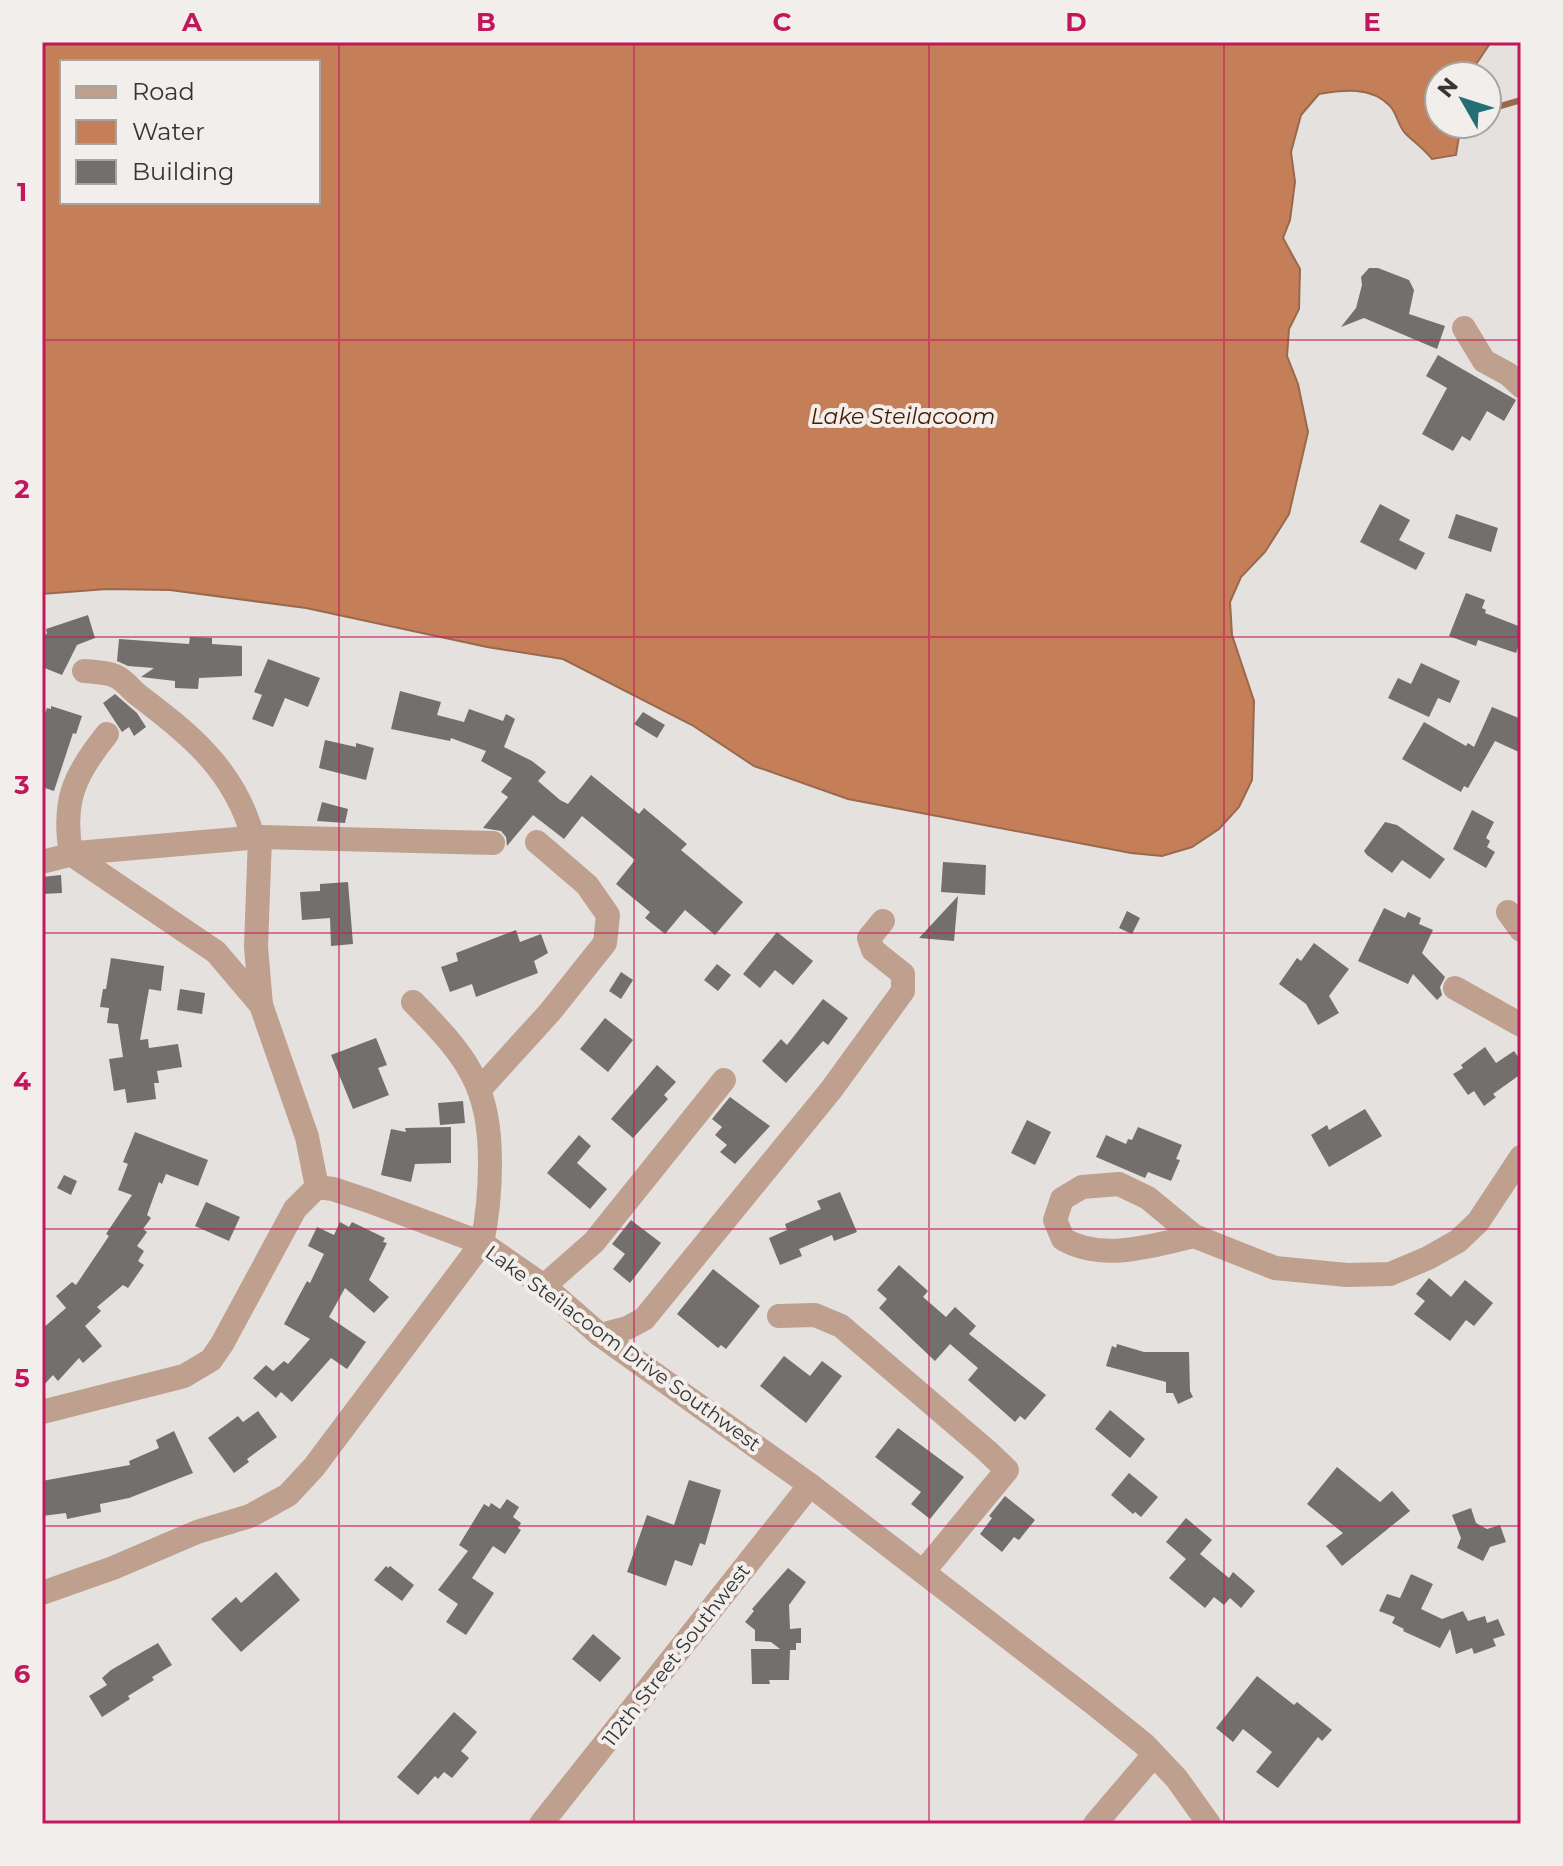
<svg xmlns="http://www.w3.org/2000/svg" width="1563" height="1866" viewBox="0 0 1563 1866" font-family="Montserrat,sans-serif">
<rect width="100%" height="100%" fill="#e5e1df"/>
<!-- water -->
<path fill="#c47f59" stroke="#99694e" stroke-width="2" fill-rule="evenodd" d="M42,42H1491L1468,76H1439V124H1461L1456,155L1432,159C1424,149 1414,142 1405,133C1398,126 1397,113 1390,106C1371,86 1343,90 1319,94L1301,115L1291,152L1295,182L1290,220L1283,238L1300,269L1299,309L1289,329L1287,356L1298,384L1308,432L1289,514L1265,552L1241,577L1230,602L1232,635L1254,701L1252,780L1239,807L1219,829L1192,847L1162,856L1131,853L848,799L754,766L692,725L563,659L487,647L306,608L170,590L107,589L42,594ZM62,62H318V202H62Z"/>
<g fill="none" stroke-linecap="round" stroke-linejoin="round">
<!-- stream -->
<polyline stroke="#99694e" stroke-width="6" points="1487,110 1521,100"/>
</g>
<!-- building -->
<g fill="#726f6d">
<polygon points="1369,268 1378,268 1409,280 1414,290 1409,314 1445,326 1437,349 1364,318 1341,327 1356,308 1362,285 1361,277"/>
<polygon points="1438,355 1516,400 1504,421 1487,411 1470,441 1462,436 1453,451 1422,434 1447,388 1426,376"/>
<polygon points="1380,504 1410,520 1399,540 1425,553 1416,570 1360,542"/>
<polygon points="1456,514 1498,528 1491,552 1448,538"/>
<polygon points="1466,593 1485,600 1482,608 1486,610 1485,613 1521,627 1521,639 1516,653 1478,640 1476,646 1449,636"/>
<polygon points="88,615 95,638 77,645 62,675 42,667 42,635 47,634 46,629"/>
<polygon points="190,637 212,638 212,644 242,646 242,676 199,678 198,689 175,688 175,681 141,677 154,668 128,666 117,661 119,639 189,644"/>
<polygon points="268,659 320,678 308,707 285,698 273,727 252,719 262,695 254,692"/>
<polygon points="1421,663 1460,681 1450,703 1438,698 1429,717 1388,698 1398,678 1411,684"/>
<polygon points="400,691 441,702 437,715 464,722 469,709 503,721 506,714 515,719 504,747 532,761 546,772 538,781 560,800 568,804 591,775 639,814 644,808 687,844 681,850 743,902 715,935 685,910 665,934 645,918 650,912 616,884 635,860 582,816 564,839 533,815 507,846 506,837 501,831 483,828 508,797 501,792 512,778 481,761 486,751 451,738 450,741 391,729"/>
<polygon points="115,694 137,713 146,727 134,736 129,727 122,732 103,703"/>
<polygon points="51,706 82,716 76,734 73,733 54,791 42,787 42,721 47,708 51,709"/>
<polygon points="1492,707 1521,719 1521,753 1495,741 1468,788 1464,786 1461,792 1402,759 1424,722 1466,746 1468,743 1474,747"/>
<polygon points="643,712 665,725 657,738 634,724"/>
<polygon points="325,740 356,747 356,743 374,748 366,780 319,768"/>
<polygon points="322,802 348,809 345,823 317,821"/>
<polygon points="1472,810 1494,822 1486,838 1490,841 1487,847 1495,852 1486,868 1453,849"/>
<polygon points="1385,822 1397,825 1445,859 1430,879 1402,860 1392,873 1367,855 1364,851"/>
<polygon points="943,862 986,865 985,895 941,892"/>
<polygon points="61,875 62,893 42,894 42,877"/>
<polygon points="348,882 353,944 331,946 330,918 302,920 300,892 320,891 320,884"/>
<polygon points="958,896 954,941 919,938"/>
<polygon points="1384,908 1405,918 1408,912 1421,918 1419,924 1433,930 1422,953 1445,977 1440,987 1442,995 1437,1000 1413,974 1408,984 1358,961"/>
<polygon points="1127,911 1140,918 1132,934 1119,928"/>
<polygon points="516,930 520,942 541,934 548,953 534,961 538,973 476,997 472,984 450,992 441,967 458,961 456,953"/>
<polygon points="777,932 813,961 793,985 775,970 760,988 743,974"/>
<polygon points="1314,943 1349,969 1329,996 1339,1013 1318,1025 1306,1004 1279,984 1297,958 1301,961"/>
<polygon points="111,958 164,966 161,991 149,989 140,1040 148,1039 149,1048 178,1044 182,1067 157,1071 159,1083 154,1083 156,1099 127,1103 125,1089 114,1091 109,1059 123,1057 118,1024 107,1023 109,1008 100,1007 103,989 106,989"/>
<polygon points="717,964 731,975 718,991 704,980"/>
<polygon points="621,972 633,980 621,999 609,991"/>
<polygon points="180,989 205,993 202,1014 177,1010"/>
<polygon points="823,999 848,1018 828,1045 823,1041 786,1083 762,1061 781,1039 787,1045"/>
<polygon points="605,1018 633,1040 608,1072 580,1049"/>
<polygon points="376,1038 387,1065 378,1068 389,1095 353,1109 331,1055"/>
<polygon points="1485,1047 1496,1063 1514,1051 1521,1061 1521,1074 1493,1094 1496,1097 1484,1106 1474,1091 1468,1095 1453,1074 1463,1068 1461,1065"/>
<polygon points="657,1065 676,1082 664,1095 668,1099 633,1138 611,1119"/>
<polygon points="730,1097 770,1126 735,1164 720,1152 727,1145 715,1135 722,1127 712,1119"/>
<polygon points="463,1101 465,1123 440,1125 438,1103"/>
<polygon points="1365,1109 1382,1136 1329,1167 1311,1135 1327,1125 1329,1130"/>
<polygon points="1027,1120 1051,1132 1035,1165 1011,1153"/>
<polygon points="451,1127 451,1163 415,1164 411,1182 381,1175 391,1129 406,1132 405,1128"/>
<polygon points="1138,1127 1182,1145 1176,1159 1180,1160 1171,1181 1148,1172 1145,1178 1096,1157 1106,1135 1126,1144 1128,1139 1132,1140"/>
<polygon points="135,1132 208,1160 198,1186 166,1174 162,1184 159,1182 147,1215 151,1218 143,1229 147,1232 137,1246 144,1251 138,1261 144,1265 128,1288 123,1285 97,1307 101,1311 85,1326 102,1346 83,1363 79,1358 58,1381 53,1375 42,1387 42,1329 66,1308 56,1296 72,1282 76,1285 109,1236 106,1234 132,1195 118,1190 128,1164 123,1162"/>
<polygon points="579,1135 591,1146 577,1163 607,1189 590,1209 547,1173"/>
<polygon points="64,1175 77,1181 71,1195 57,1188"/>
<polygon points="840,1192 857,1232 834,1241 832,1235 799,1249 802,1256 780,1265 769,1238 787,1230 785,1224 821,1209 817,1201"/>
<polygon points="206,1202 240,1217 229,1241 195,1226"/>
<polygon points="631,1220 661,1243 630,1283 613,1269 625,1254 612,1244"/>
<polygon points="340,1222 349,1227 352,1222 385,1238 383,1242 387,1243 369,1280 389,1297 374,1313 345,1288 329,1317 366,1342 347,1369 331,1358 292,1402 281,1392 276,1398 253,1378 266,1365 273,1371 284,1361 288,1364 310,1339 284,1324 307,1281 310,1283 324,1254 308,1246 317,1227 334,1235"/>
<polygon points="899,1265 928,1291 923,1297 946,1317 955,1307 976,1326 969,1334 1046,1395 1025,1420 1020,1416 1015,1422 968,1380 978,1368 950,1344 935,1361 879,1308 887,1299 877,1290"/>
<polygon points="713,1269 760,1306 726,1349 721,1345 718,1348 677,1314"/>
<polygon points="1429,1278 1451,1297 1465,1280 1493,1303 1474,1326 1466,1320 1450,1341 1414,1314 1425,1301 1416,1294"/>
<polygon points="1117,1344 1144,1352 1189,1352 1190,1391 1193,1397 1178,1404 1173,1393 1166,1393 1166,1382 1106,1366 1112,1346 1116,1348"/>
<polygon points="784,1356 810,1376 822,1361 842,1376 806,1423 760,1386"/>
<polygon points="1110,1410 1145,1439 1130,1458 1095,1429"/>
<polygon points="258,1411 277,1437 247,1459 249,1462 234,1473 208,1438 238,1416 243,1422"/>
<polygon points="898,1428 964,1477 930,1519 911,1504 921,1492 875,1457"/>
<polygon points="174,1431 193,1473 129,1498 100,1504 101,1512 67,1519 66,1513 42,1516 42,1481 130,1465 129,1461 159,1448 156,1440"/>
<polygon points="1337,1467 1380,1502 1392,1491 1410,1511 1342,1566 1326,1546 1343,1533 1307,1504"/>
<polygon points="1129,1473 1158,1497 1141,1517 1135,1512 1133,1514 1111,1495"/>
<polygon points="689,1480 721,1490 705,1545 700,1543 692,1566 675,1560 666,1586 627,1572 647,1515 674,1525"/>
<polygon points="1005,1496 1035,1520 1019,1540 1014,1537 1002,1552 980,1534 992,1518 989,1516"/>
<polygon points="507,1499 519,1507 513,1517 521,1523 518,1528 521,1530 505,1554 493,1546 472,1578 494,1593 466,1635 446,1622 458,1604 438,1590 468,1551 459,1545 484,1504 489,1507 491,1503 500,1509"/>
<polygon points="1471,1508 1476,1523 1487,1529 1500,1525 1506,1542 1490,1547 1483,1561 1457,1548 1461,1538 1452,1515"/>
<polygon points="1186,1518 1212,1540 1200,1554 1229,1578 1233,1572 1255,1591 1241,1608 1230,1598 1224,1605 1214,1597 1205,1608 1169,1578 1186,1559 1166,1542"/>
<polygon points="386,1566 388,1568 390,1566 414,1585 402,1601 374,1580"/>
<polygon points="788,1568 806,1582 789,1605 790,1629 801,1628 801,1643 796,1643 796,1650 790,1650 789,1680 769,1680 770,1684 752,1684 751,1649 780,1649 771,1642 755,1641 755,1630 745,1622 754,1611 752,1609"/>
<polygon points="276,1572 300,1600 241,1652 211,1619 236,1597 241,1603"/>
<polygon points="1411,1574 1433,1584 1421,1609 1442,1619 1463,1611 1468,1621 1485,1616 1487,1623 1498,1619 1505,1635 1493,1639 1496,1646 1474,1654 1472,1648 1456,1654 1450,1629 1440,1648 1403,1631 1404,1629 1392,1623 1395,1617 1379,1611 1387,1594 1400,1598"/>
<polygon points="593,1634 621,1658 600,1682 572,1659"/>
<polygon points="158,1643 172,1665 152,1677 154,1680 128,1696 130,1699 102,1717 89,1696 107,1685 102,1678 111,1670"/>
<polygon points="1257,1676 1294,1705 1297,1702 1332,1730 1322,1741 1318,1737 1278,1788 1256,1772 1272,1752 1243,1729 1233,1742 1216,1728"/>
<polygon points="454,1712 477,1732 461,1751 469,1758 452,1778 444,1772 438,1779 435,1776 418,1795 397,1777"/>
</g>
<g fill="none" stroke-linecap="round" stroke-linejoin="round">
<!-- minor -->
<g stroke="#bf9f8e" stroke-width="24">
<polyline points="1464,328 1484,361 1508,374 1521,386"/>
<path d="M84,671C94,672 106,672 115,676C125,680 130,689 138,695C191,735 235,771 253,837"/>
<path d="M107,734C74,775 62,801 71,854L216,952L261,1005"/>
<polyline points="260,837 256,947 261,1005 307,1137 317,1187"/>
<polyline points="42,862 77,853 260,837 493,843"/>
<polyline points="1508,912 1521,930"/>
<polyline points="1455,988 1521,1025"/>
<polyline points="480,1089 550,1012 605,943 608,915 587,885 537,842"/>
<polyline points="317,1187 333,1189 369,1201 482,1243 544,1286 600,1335 810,1485 1093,1703 1144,1744 1177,1779 1209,1824"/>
<path d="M1194,1236C1152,1246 1102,1262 1063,1239L1055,1220L1062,1199L1082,1187L1119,1184L1148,1198L1194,1236L1275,1268L1347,1275L1390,1274L1428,1258L1458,1241L1478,1222L1521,1157"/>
<polyline points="544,1286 594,1242 724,1080"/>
<polyline points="779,1316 815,1315 841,1326 986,1450 1007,1470 923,1572"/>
<polyline points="600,1335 627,1328 644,1319 831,1090 903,991 903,974 873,950 869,938 883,921"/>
<polyline points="42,1412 184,1376 211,1360 222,1344 295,1209 317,1187"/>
<path d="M42,1593L113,1568L197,1532L250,1516L288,1495L314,1467L482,1243C488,1215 490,1191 490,1163C490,1084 466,1056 413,1002"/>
<polyline points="541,1824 810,1485"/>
<polyline points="1095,1824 1153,1756"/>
</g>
</g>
<!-- grid -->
<path fill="none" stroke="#c2185b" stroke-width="2" stroke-opacity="0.55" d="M339,42V1824M634,42V1824M929,42V1824M1224,42V1824M42,340H1521M42,637H1521M42,933H1521M42,1229H1521M42,1526H1521"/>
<g text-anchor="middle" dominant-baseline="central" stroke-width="8" stroke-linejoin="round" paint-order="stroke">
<!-- street labels -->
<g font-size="20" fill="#363534" stroke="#f2eeec">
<text transform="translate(623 1348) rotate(36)">Lake Steilacoom Drive Southwest</text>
<text transform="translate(676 1655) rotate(-52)">112th Street Southwest</text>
</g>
<!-- water labels -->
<g font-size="22" font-style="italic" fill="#471a00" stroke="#f2eeec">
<text x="903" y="416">Lake Steilacoom</text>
</g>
</g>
<!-- border -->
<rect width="1563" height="1866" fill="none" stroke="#f2eeec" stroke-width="88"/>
<!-- legend -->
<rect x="60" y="60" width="260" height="144" fill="#f2eeec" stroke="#a7a4a2" stroke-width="2"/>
<rect x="76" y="86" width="40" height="12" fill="#bf9f8e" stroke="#a7a4a2" stroke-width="2"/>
<text x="132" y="100" font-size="24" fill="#363534">Road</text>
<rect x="76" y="120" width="40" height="24" fill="#c47f59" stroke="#a7a4a2" stroke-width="2"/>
<text x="132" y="140" font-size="24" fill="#363534">Water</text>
<rect x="76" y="160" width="40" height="24" fill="#726f6d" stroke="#a7a4a2" stroke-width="2"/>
<text x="132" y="180" font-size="24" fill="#363534">Building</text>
<!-- north arrow -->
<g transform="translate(1463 100) rotate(309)"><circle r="38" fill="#f2eeec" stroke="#a7a4a2" stroke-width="2"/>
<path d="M0-6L14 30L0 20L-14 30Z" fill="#246f73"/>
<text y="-12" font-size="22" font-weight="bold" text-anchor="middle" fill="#363534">N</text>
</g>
<rect x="44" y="44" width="1475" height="1778" fill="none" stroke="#c2185b" stroke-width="3"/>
<g font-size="26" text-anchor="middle" font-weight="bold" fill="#c2185b">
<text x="192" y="31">A</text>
<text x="486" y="31">B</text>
<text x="782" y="31">C</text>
<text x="1076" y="31">D</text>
<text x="1372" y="31">E</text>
<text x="22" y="201">1</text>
<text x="22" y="498">2</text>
<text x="22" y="794">3</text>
<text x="22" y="1090">4</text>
<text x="22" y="1387">5</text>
<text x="22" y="1683">6</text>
</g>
</svg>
